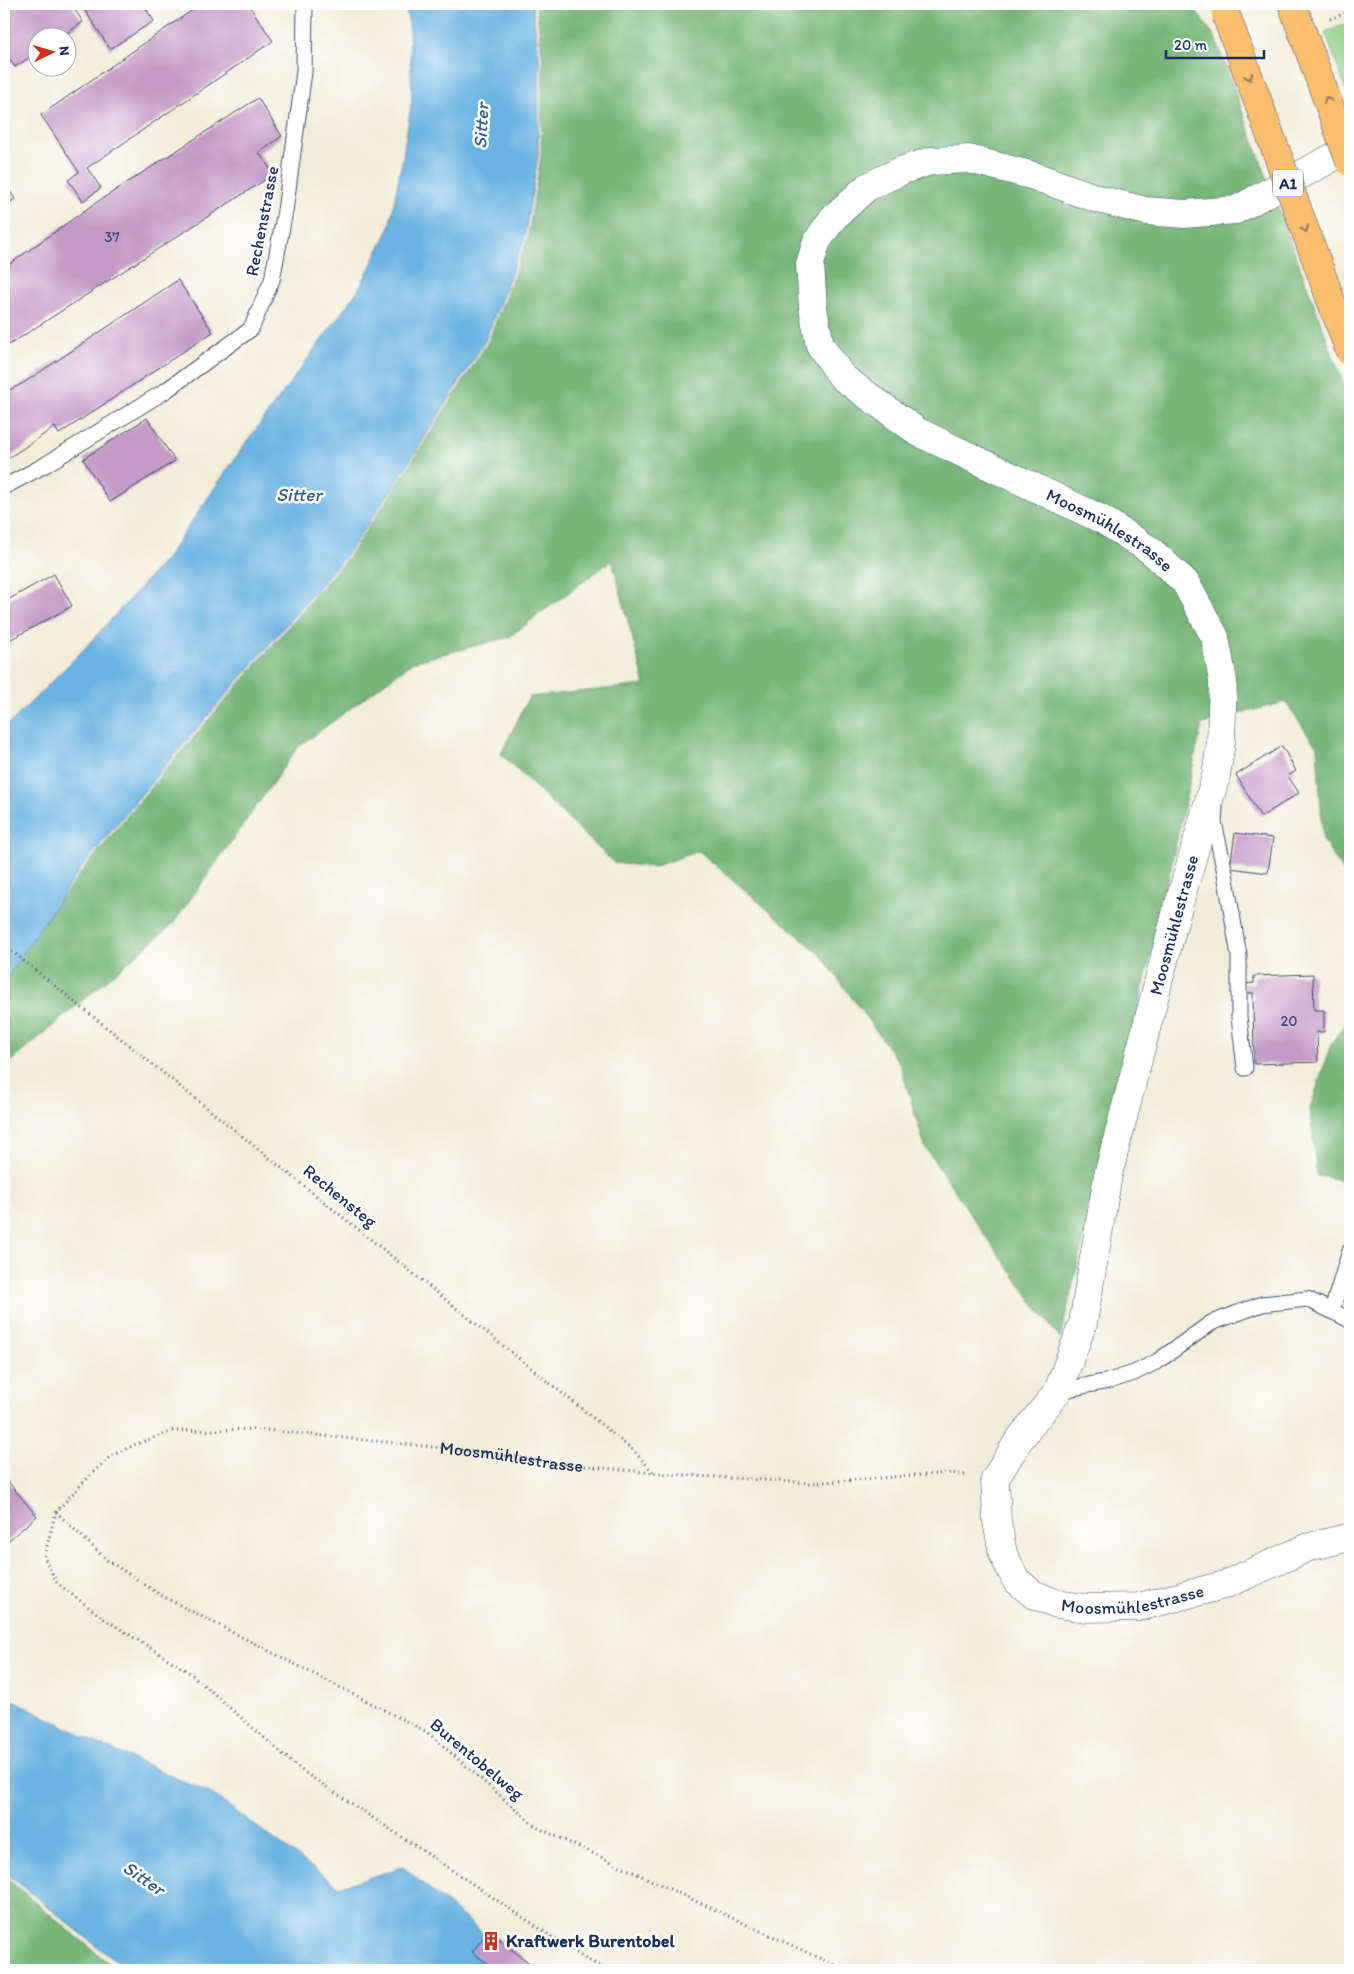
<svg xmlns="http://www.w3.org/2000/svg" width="1354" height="1974" viewBox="0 0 1354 1974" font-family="Itim,sans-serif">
<rect width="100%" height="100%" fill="#fff"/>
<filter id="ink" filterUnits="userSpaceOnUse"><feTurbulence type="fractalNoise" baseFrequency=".02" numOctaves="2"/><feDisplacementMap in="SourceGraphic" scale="10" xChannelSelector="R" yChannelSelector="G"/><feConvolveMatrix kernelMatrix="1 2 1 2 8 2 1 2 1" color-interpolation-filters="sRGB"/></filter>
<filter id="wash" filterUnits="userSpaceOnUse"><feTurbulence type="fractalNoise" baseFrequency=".0096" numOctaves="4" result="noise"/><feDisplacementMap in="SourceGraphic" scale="20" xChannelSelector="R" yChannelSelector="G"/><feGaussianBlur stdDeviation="1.12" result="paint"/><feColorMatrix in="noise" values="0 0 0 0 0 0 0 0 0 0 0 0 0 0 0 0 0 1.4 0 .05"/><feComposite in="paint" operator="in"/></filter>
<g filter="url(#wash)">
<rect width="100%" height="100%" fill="#f2edd9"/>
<!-- green -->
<polygon fill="#93d48b" stroke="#578274" points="1350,23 1350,101 1325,32"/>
<!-- forest -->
<g fill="#76b677" stroke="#48726a">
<polygon points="536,4 1190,4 1214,35 1350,401 1350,890 1343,871 1323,840 1317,747 1285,702 1202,724 1162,908 1060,1339 986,1237 925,1147 900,1064 821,955 699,851 653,867 614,863 501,754 529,697 645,685 612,560 509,637 413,662 298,747 173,924 4,1067 4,977 80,874 152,786 348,557 401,480 488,342 527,241 541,157 543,61"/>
<polygon points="1350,1017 1350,1181 1317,1176 1310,1109 1331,1044"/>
<polygon points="4,1876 117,1970 118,1970 4,1970"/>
</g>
<!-- water -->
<g fill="#69b2e1" stroke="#4270a0">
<polygon points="404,4 532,4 540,62 538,157 524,240 485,341 399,479 346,555 149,785 78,872 4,982 4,729 85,648 166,559 243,447 359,289 389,229 402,162 412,99 409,23"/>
<polygon points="4,1695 99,1744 212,1794 339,1887 403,1867 527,1970 126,1970 4,1871"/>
</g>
<g id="blocks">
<!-- building -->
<g fill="#c59ac6">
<polygon points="4,4 71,4 83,22 60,38 38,38 38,52 15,67 4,50"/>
<polygon points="81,4 143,4 154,21 110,49"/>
<polygon points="201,4 248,4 273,41 87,168 101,188 83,201 68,180 79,172 41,115"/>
<polygon points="258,98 282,136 259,153 274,174 4,348 4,268 91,206"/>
<polygon points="4,182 15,199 4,207"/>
<polygon points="178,280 213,332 59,434 55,427 4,461 4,380 10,390 25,382"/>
<polygon points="147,418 175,461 110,502 83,459"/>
<polygon points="54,574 72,606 6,642 4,638 4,602"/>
<polygon points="1282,746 1296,771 1288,776 1299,793 1261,817 1236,775"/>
<polygon points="1235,833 1273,838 1268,873 1230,868"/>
<polygon points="1313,974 1314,1010 1324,1010 1324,1032 1317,1032 1318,1062 1254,1064 1253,993 1244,993 1244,984 1254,983 1254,976"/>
<polygon points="4,1477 37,1516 9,1540 4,1534"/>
<polygon points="489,1931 538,1970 496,1970 472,1952"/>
</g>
</g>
</g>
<g filter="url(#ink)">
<use href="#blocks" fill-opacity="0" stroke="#3b4c70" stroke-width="1"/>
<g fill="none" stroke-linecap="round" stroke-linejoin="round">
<!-- lane casing -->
<g stroke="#3b4c70" stroke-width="17">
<g id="lane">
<polyline points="4,487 45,465 165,391 251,329 272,280 285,211 304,72 305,4"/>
<polyline points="1215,807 1214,822 1225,873 1239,956 1239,1017 1245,1068"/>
<polyline points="1332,1310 1350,1251"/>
<polyline points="1058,1391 1109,1381 1134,1373 1158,1361 1211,1323 1262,1304 1307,1299 1350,1320"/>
</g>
</g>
<!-- street casing -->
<g stroke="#3b4c70" stroke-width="29">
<g id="street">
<path id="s2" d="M1350,148L1236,210L1184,214L1146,211L1098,199L1034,176L969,159L931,161L903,170L867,187L833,218L817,241L810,264L813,308L820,345L842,377L918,432L1103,520L1150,550L1185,582L1215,637L1223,681L1221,742L1216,776L1176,914L1108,1175L1083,1323L1058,1391L1019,1440L995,1479L997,1521L1003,1554L1016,1580L1033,1594L1057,1604L1085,1608L1139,1607L1224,1585L1309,1547L1350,1537"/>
</g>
</g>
<!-- path -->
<g stroke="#3b4c70" stroke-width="3" stroke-dasharray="1 4" stroke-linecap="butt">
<polyline points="1330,19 1350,11"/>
<polyline points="4,945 633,1450 654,1473"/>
<polyline points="56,1512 107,1560 164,1597 427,1732 536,1827 845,1970"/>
<path id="s1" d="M608,1970L584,1958L301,1770L190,1673L103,1618L57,1583L44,1557L56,1512L90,1475L111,1456L136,1444L173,1431L255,1429L493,1453L552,1463L654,1473L810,1483L951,1473L965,1475"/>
</g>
<!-- lane -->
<use href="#lane" stroke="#fff" stroke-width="15"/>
<!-- street -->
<use href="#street" stroke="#fff" stroke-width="28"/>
<!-- highway-bridge casing -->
<g stroke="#3b4c70" stroke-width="29" stroke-linecap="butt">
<g id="highway-bridge">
<polyline points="1292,4 1350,162"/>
<polyline points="1226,15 1350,352"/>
</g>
</g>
<!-- highway-bridge -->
<use href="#highway-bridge" stroke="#fabe6d" stroke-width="28"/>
</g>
<!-- one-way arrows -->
<defs><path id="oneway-chevron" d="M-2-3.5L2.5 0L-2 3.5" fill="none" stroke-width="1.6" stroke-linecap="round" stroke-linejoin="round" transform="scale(1.25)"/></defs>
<g stroke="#8a7666">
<use href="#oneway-chevron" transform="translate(1249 77) rotate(70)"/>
<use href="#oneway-chevron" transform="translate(1327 100) rotate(-110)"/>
<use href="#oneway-chevron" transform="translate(1305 229) rotate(70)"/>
</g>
</g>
<!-- icons -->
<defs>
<g id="building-bare" transform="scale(1.5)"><path d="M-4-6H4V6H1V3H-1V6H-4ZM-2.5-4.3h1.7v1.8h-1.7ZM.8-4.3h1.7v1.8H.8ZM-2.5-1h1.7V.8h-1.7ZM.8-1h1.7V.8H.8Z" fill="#c8321e" stroke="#fff" stroke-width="2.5" paint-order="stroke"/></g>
</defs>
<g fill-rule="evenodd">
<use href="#building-bare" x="491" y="1941"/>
</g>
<g text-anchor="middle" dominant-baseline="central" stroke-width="5" stroke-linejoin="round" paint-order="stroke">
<!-- number labels -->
<g font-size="15" fill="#464a78">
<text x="112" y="237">37</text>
<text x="1289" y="1021">20</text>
</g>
<!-- shield labels -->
<rect fill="#fff" stroke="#5f6d8e" stroke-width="1" x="1273" y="169.5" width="30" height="27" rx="4"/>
<g font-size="16" font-weight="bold" fill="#1b2f5e">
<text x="1288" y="183">A1</text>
</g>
<!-- street labels -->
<g font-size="18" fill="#1b2f5e" stroke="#fff">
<text transform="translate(262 221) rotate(-79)">Rechenstrasse</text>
<text stroke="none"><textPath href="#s2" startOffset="1040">Moosmühlestrasse</textPath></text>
<text transform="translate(1174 925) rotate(-75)">Moosmühlestrasse</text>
<text transform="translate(340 1196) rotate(39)">Rechensteg</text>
<text stroke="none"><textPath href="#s1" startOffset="1236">Moosmühlestrasse</textPath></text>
<text stroke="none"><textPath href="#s2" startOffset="2309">Moosmühlestrasse</textPath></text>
<text transform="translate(477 1759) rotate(40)">Burentobelweg</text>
</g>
<!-- poi labels -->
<g font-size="18" font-weight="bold" fill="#1b2f5e" stroke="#fff" text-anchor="start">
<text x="506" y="1941">Kraftwerk Burentobel</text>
</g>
<!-- water labels -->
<g font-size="19" font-style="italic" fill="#365d8c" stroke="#fff">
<text transform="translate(481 126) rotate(-87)">Sitter</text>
<text x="299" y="494">Sitter</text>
<text transform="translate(144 1878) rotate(34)">Sitter</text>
</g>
</g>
<!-- margin -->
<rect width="1354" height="1974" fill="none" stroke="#fff" stroke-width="20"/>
<!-- north arrow -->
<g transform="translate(52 52) rotate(85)"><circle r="24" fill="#ffffff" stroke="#a4acbf"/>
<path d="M0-4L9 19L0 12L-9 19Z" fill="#c8321e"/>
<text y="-8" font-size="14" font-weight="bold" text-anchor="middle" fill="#1b2f5e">N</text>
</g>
<!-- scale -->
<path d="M1166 50v8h98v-8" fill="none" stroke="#1b2f5e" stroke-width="2.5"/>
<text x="1174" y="50" font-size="15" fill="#1b2f5e" stroke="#ffffff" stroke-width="4" paint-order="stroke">20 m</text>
</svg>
